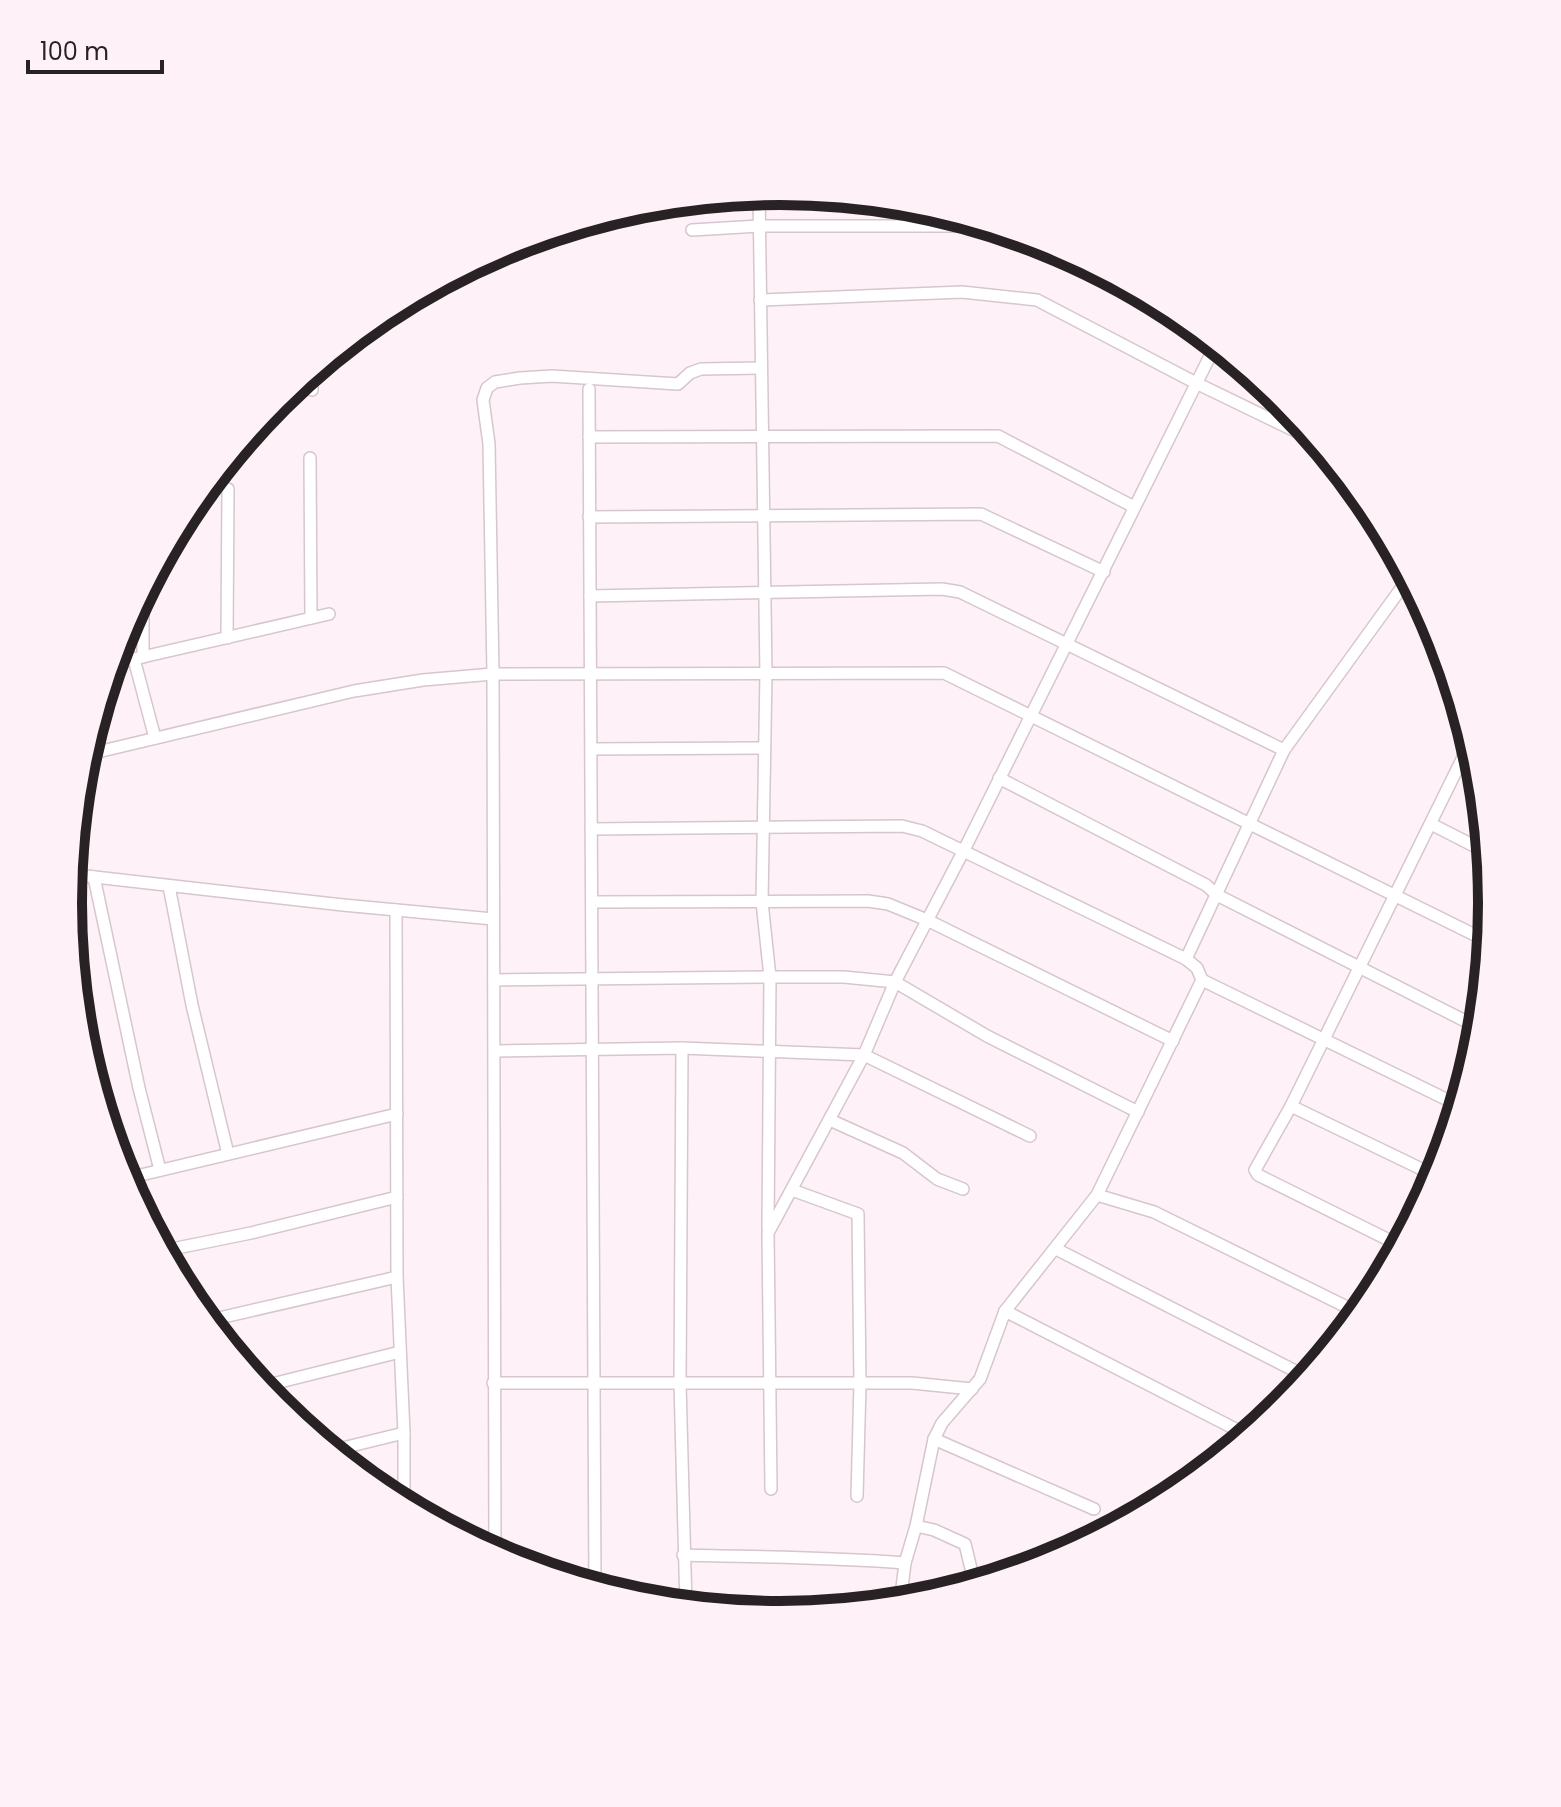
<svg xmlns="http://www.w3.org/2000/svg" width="1561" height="1807" viewBox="0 0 1561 1807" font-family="Poppins,sans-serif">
<rect width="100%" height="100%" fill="#fef1f8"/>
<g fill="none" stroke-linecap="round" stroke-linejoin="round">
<!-- minor casing -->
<g stroke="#d6c6cf" stroke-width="14">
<g id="minor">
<polyline points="759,193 766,674 762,902 770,977 768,1228"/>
<polyline points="692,230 759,226 988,226"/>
<polyline points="760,300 962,292 1037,300 1196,383 1320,443"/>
<polyline points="589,389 595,1588"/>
<polyline points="312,390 312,371"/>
<polyline points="589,437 998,436 1134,507"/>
<polyline points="310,458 311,618"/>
<polyline points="589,517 981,514 1104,572"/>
<polyline points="590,596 942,589 960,592 1284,750"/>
<polyline points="227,638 228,489"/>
<polyline points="143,657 143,591"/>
<polyline points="134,659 155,738"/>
<polyline points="112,664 329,614"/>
<polyline points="591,749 764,748"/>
<polyline points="85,755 354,691 423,680 493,674 944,673 1489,942"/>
<polyline points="1463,755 1479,762"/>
<polyline points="999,778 1206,885 1217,895 1481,1029"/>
<polyline points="1431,824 1488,853"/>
<polyline points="591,829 902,826 922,831 1186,959"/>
<polyline points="71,877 86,876 343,905 493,919"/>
<polyline points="94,877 139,1088 160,1170"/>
<polyline points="169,886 192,1005 228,1154"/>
<polyline points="592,902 868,901 888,904 927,920 1173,1041"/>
<polyline points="396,910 397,1277 404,1433 404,1506"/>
<polyline points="494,980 770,977 844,977 895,982 987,1036 1138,1112"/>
<polyline points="1202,980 1460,1106"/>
<polyline points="682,1048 680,1383 686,1607"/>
<polyline points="495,1051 682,1048 864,1055 1030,1136"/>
<polyline points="1291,1106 1438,1177"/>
<polyline points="830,1120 903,1153 937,1179 963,1189"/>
<polyline points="124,1179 397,1114"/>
<polyline points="792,1190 858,1214 860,1384 857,1496"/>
<polyline points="1097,1195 1154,1212 1361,1314"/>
<polyline points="1401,1246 1258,1175 1255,1170 1291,1106 1472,739"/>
<polyline points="1056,1249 1309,1378"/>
<polyline points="162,1251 251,1233 397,1197"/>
<polyline points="1005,1311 1249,1436"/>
<polyline points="206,1321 397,1277"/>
<polyline points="493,1383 912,1383 972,1389"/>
<polyline points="260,1387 400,1352"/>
<polyline points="934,1439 1094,1509"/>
<polyline points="330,1451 404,1433"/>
<polyline points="771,1489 768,1233 864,1055 895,982 964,850 1216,344"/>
<polyline points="916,1526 934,1530 965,1544 975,1585"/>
<polyline points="495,1555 493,674 489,444 483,400 487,388 495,382 520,378 552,376 678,384 690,373 701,369 761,368"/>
<path d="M683,1555C757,1557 831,1557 905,1563"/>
<polyline points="900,1604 905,1563 916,1526 934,1439 942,1423 980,1379 1005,1311 1097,1195 1202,980 1197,968 1186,959 1284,750 1410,576"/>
</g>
</g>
<!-- minor -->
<use href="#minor" stroke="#fff" stroke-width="11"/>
</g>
<!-- crop -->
<path d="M0 0H1561V1807H0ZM82 903a698 698 0 1 1 1396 0a698 698 0 1 1-1396 0Z" fill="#fef1f8" fill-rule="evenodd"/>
<path fill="none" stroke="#282225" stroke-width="10" d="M82 903a698 698 0 1 1 1396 0a698 698 0 1 1-1396 0Z"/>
<!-- scale -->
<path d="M28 60v12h134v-12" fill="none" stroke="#282225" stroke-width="4"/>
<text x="40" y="60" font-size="24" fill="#282225" stroke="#fef1f8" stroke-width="6" paint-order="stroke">100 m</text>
</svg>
